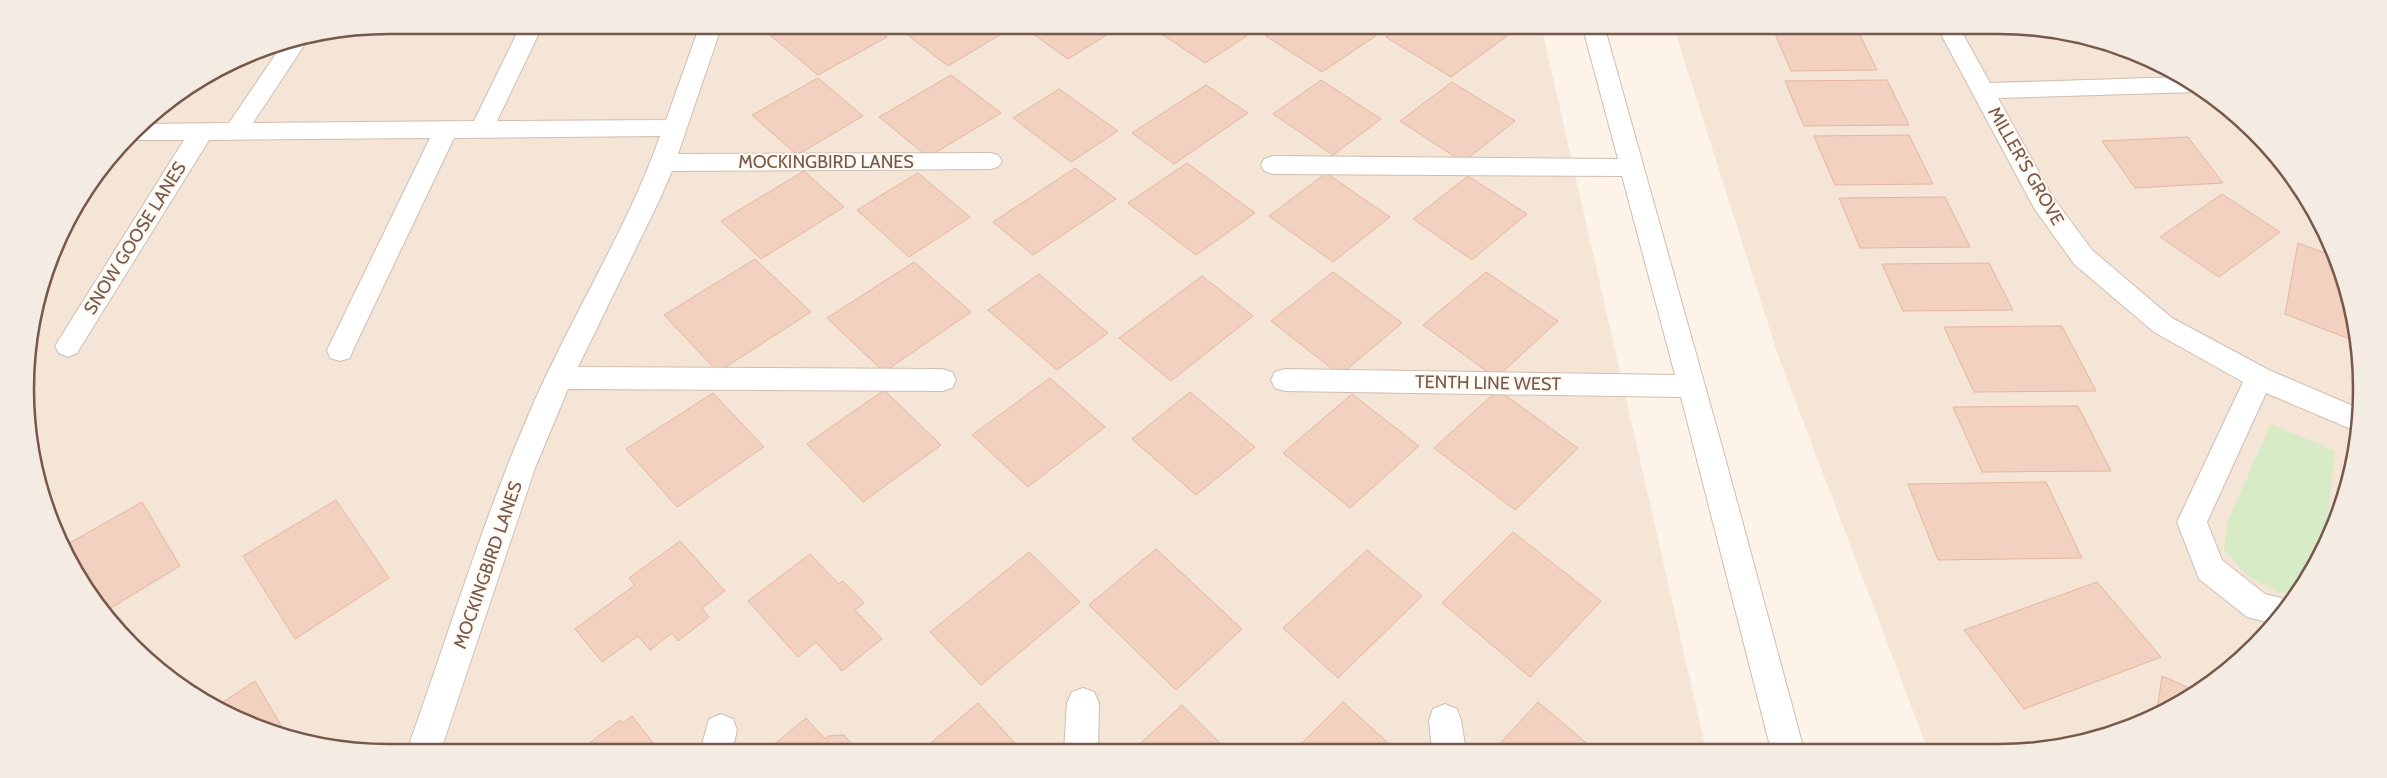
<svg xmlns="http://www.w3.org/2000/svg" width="2387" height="778" viewBox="0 0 2387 778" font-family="Cabin,sans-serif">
<rect width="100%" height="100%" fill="#fdf3e9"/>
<!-- residential -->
<g fill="#f4e5d7">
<polygon points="389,25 1541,25 1706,750 389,753 318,746 249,725 187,692 132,647 87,591 37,483 26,413 28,342 63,228 100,167 149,116 250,53 318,32"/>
<polygon points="1673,25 1998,25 2069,32 2138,53 2200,87 2256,132 2301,187 2334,250 2355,318 2362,389 2355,460 2313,571 2238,662 2159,716 2046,750 1928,750 1778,355"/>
</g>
<!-- green -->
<polygon fill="#d7ebc6" points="2271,424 2335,451 2326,537 2313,571 2297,591 2281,593 2247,576 2224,550 2228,520"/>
<!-- building -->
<g fill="#f2d1c0" stroke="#e5b6a0">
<polygon points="791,25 872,25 887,37 818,75 771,36"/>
<polygon points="911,25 992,25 1003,33 948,66 901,30"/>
<polygon points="1032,25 1123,25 1068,59 1026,29"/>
<polygon points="1148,25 1230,25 1247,36 1205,63"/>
<polygon points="1282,25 1360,25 1377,35 1322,72 1266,36"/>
<polygon points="1403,25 1488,25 1507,36 1451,77 1386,37"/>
<polygon points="1773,29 1857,29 1877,70 1791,71"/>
<polygon points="951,75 1001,113 928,157 879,117"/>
<polygon points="818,78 863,116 797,155 752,115"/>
<polygon points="1321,80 1381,119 1333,155 1273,114"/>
<polygon points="1887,80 1909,125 1804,126 1785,81"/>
<polygon points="1452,82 1515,121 1463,162 1400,121"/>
<polygon points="1206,85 1248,113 1174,164 1132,133"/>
<polygon points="1059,89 1118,131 1071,162 1013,118"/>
<polygon points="1909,135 1933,184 1835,185 1814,136"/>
<polygon points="2188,137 2223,183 2135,188 2102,141"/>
<polygon points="1187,163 1255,213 1196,255 1128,203"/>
<polygon points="1075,168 1116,199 1033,255 993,222"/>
<polygon points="804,171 844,207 761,259 721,221"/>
<polygon points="918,173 970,217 909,257 857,210"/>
<polygon points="1326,173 1390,217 1333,262 1269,216"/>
<polygon points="1468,176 1527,214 1472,260 1413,219"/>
<polygon points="2222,194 2280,232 2219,277 2160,237"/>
<polygon points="1945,197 1970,247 1860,248 1839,198"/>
<polygon points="2298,243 2336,257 2355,318 2357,342 2285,314"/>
<polygon points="755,259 811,312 718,372 664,315"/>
<polygon points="914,262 971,312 884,372 827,318"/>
<polygon points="1989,263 2013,310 1903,311 1882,264"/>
<polygon points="1333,272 1402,323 1340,375 1271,321"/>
<polygon points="1486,272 1558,321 1496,378 1423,325"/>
<polygon points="1039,274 1108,333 1057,370 988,310"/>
<polygon points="1202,276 1253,316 1171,381 1119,338"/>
<polygon points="2062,326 2096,391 1974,392 1944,327"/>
<polygon points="1050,378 1105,427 1028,487 972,435"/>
<polygon points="884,390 941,445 863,502 807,444"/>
<polygon points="1498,390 1578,448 1515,510 1434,448"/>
<polygon points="1190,392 1255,447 1196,495 1132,439"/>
<polygon points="713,393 764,447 677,507 626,449"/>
<polygon points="1352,394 1419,446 1350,508 1283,453"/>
<polygon points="2078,406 2111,471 1982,472 1953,407"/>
<polygon points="2046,482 2082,558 1938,560 1908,484"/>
<polygon points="336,500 389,578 295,639 243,556"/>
<polygon points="142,502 180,566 104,612 87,591 66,545"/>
<polygon points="1513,532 1601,601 1530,677 1442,603"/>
<polygon points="680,541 725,591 702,608 709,617 678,641 672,633 650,650 638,636 602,662 575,629 635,585 629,578"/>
<polygon points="1156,549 1242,629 1176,690 1089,605"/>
<polygon points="1367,550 1422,596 1338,678 1283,628"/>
<polygon points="1029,552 1080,602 981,685 930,632"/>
<polygon points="810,554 839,584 843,581 864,603 855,610 882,639 842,671 816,642 798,657 748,601"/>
<polygon points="2097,582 2161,657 2024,709 1964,630"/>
<polygon points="2162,676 2196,691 2156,717"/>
<polygon points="255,681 288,737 249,725 215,707"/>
<polygon points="1343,702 1397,751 1294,751"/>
<polygon points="1538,702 1596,751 1493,751"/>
<polygon points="978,703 1023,752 920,752"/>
<polygon points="1182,705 1228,751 1131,752"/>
<polygon points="632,716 660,752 576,753 620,720 623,723"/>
<polygon points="806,718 825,739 829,736 844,735 859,752 765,752"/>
</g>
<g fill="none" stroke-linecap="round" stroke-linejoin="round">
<!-- minor casing -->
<g stroke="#d1bdb0" stroke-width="2">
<g id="minor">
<path d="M521,25H543L497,121L666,120L700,25H722L678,154L990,153L998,155L1002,161L998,167L990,169L672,171L659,201L578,367L942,369L952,372L956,380L952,388L942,391L568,389L535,468L440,753H406C451,628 489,498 545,378C583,297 630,221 660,136L454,138L353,350L350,358L340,361L330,358L327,350L430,138L209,140L77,353L68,357L59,353L55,346L184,140H134L127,138L141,124L229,123L284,42L307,35L309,38L253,123L474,121Z"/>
<polygon points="1582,25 1604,25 1723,450 1804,750 1771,750 1681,397 1285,391 1275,388 1271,380 1275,372 1285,369 1675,375 1622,176 1273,174 1264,171 1261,165 1264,159 1273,156 1618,159"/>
<polygon points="1936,25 1958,25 1990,83 2182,77 2204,89 2196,92 1998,98 2052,196 2092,250 2172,318 2269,370 2360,409 2358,432 2266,393 2207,522 2222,560 2265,594 2289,600 2270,623 2247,617 2199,579 2177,522 2243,382 2154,332 2074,264 2034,208"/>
<polygon points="1083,688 1094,692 1099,703 1098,752 1064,752 1067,703 1072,692"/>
<polygon points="1445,704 1457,709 1461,720 1466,751 1432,751 1429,720 1433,709"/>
<polygon points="721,714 733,719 737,730 732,752 700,752 709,719"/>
</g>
</g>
<!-- minor -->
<use href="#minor" fill="#fff" fill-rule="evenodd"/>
</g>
<g text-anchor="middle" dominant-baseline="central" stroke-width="4" stroke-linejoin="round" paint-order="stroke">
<!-- street labels -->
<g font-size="18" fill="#77584c" stroke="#fff8ef">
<text x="826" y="162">MOCKINGBIRD LANES</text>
<text transform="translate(2026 166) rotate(60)">MILLER'S GROVE</text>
<text transform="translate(135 238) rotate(-58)">SNOW GOOSE LANES</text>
<text transform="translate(1488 383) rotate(1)">TENTH LINE WEST</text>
<text transform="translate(488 565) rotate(-71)">MOCKINGBIRD LANES</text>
</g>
</g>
<!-- crop -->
<path d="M0 0H2387V778H0ZM389 34H1998A355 355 0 0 1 2353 389V389A355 355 0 0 1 1998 744H389A355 355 0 0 1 34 389V389A355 355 0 0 1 389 34Z" fill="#f4ebe2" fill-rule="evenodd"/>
<path fill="none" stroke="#77584c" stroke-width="2.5" d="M389 34H1998A355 355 0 0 1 2353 389V389A355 355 0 0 1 1998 744H389A355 355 0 0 1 34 389V389A355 355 0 0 1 389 34Z"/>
</svg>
